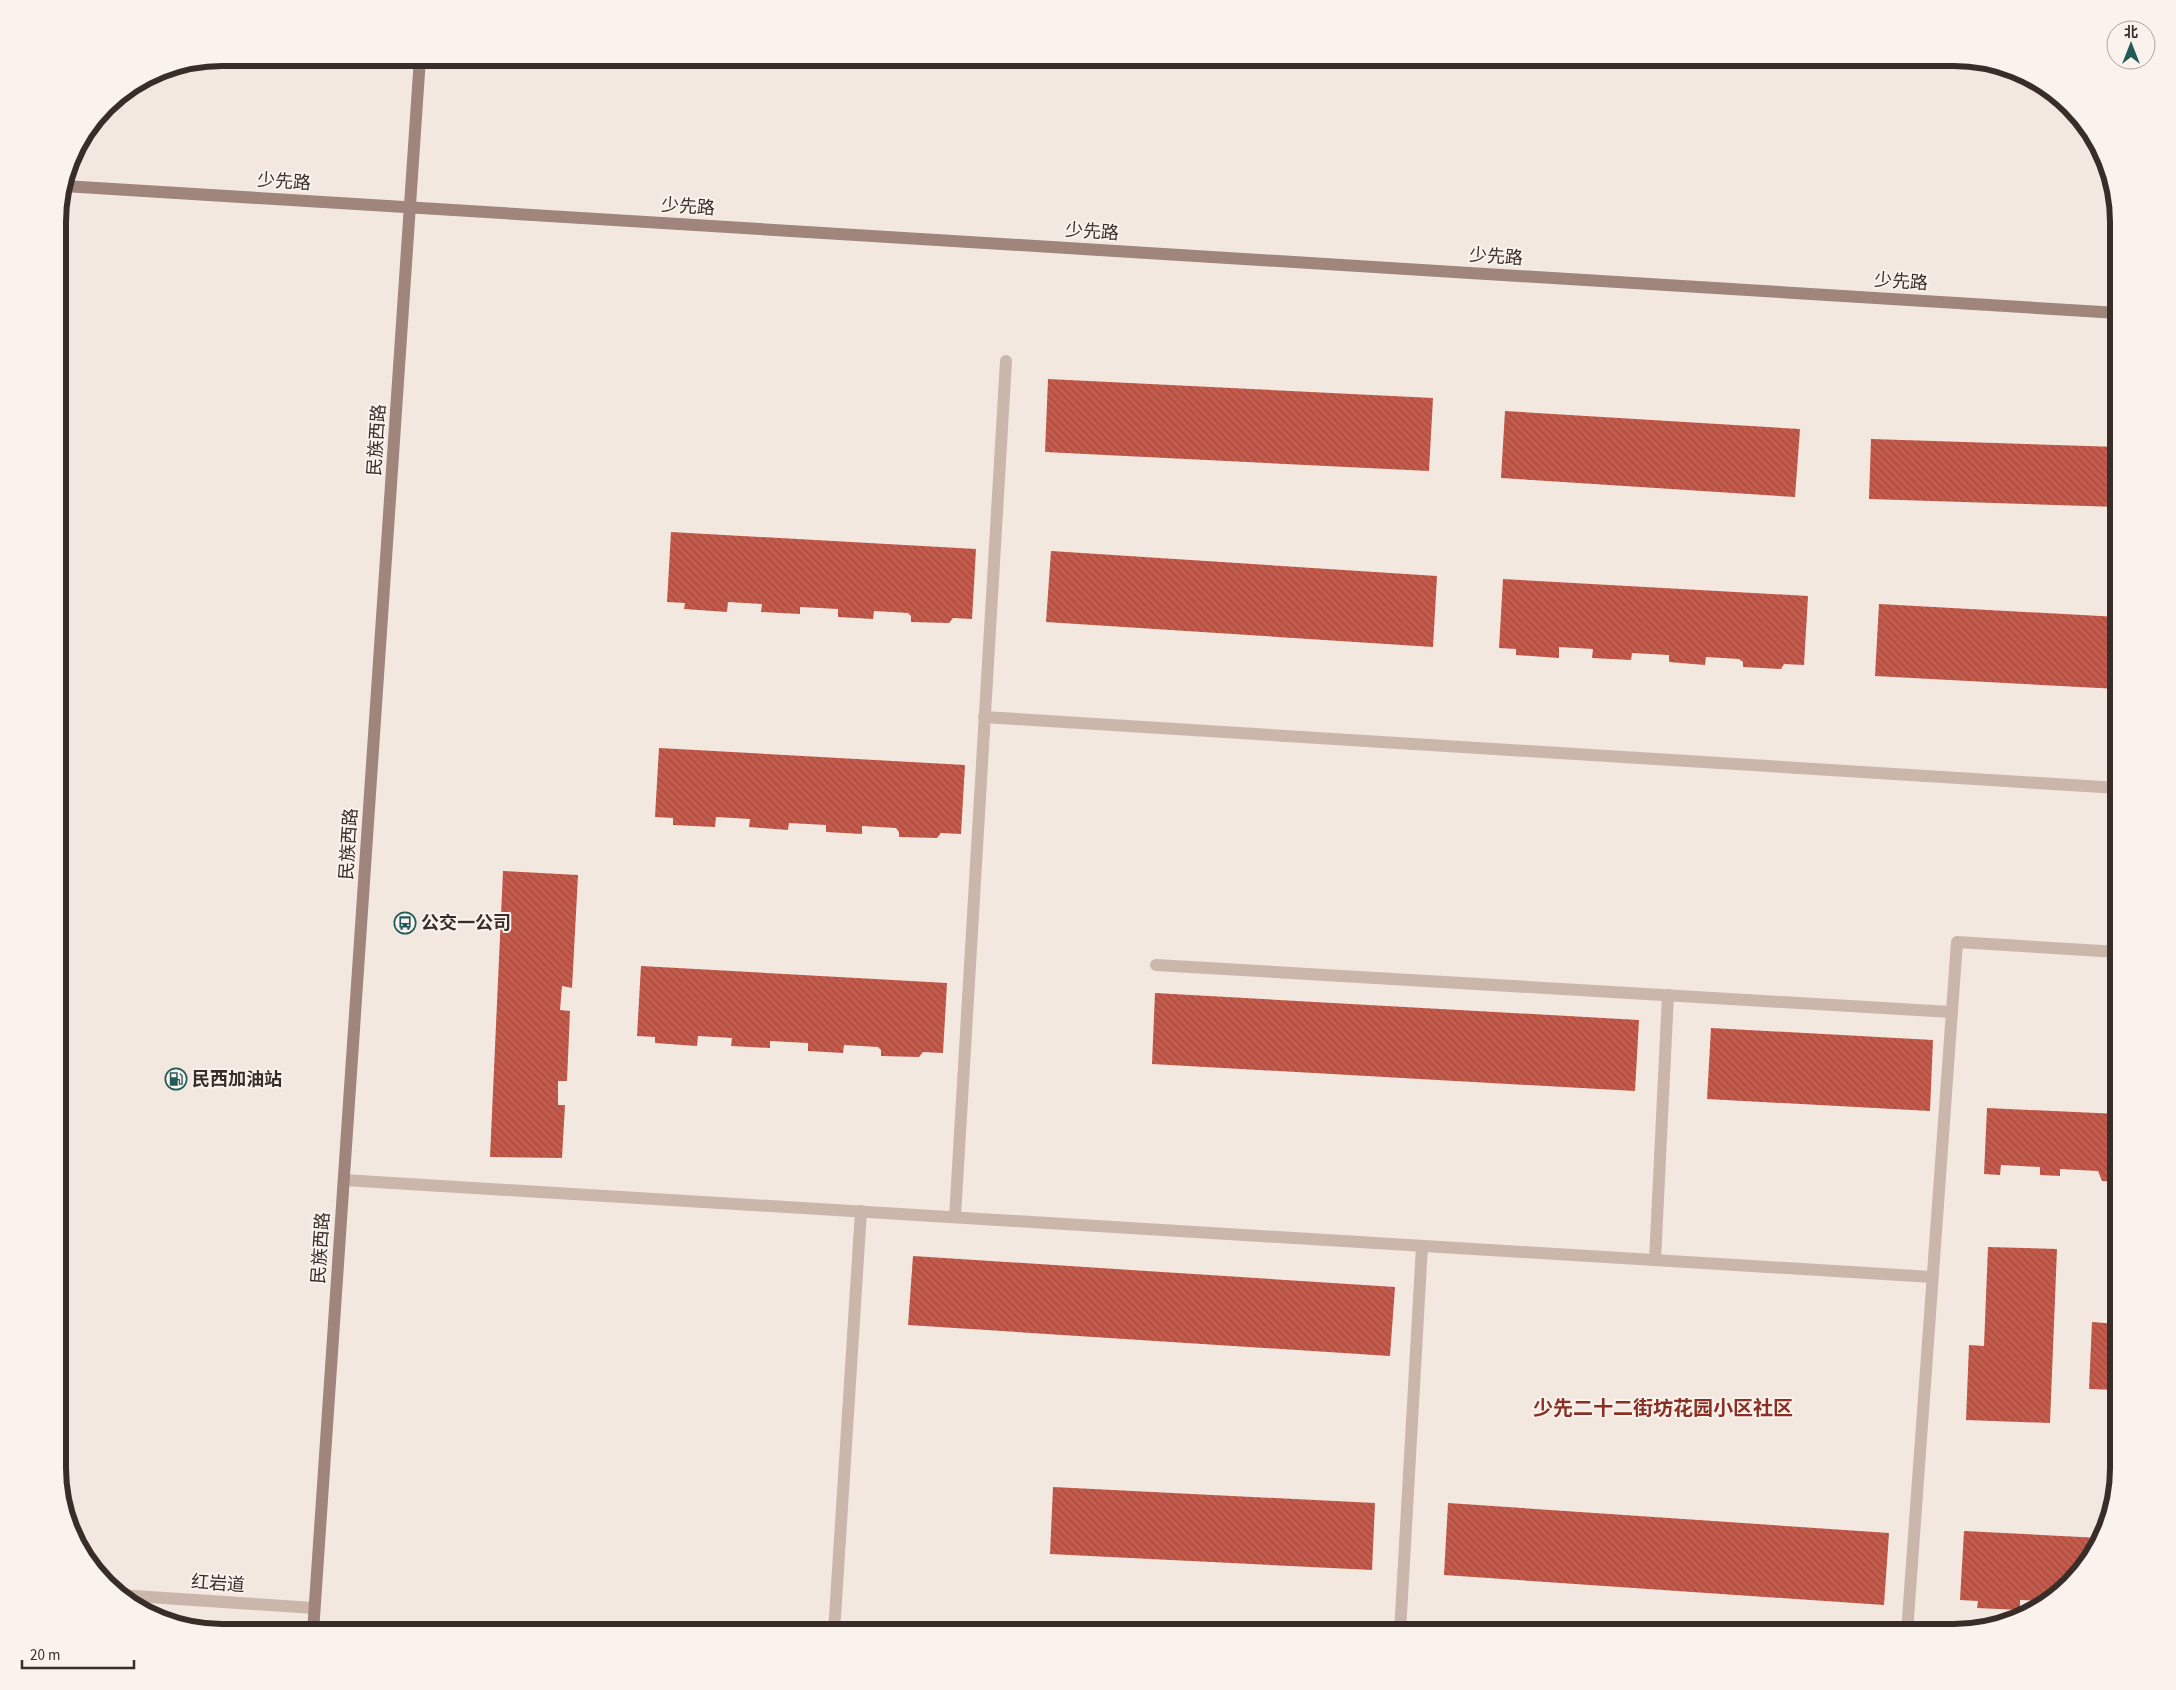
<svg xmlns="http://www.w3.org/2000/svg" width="2176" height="1690" viewBox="0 0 2176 1690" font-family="'Source Sans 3','Noto Sans SC',sans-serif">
<defs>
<pattern id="building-back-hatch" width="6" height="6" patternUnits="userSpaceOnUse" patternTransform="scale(1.25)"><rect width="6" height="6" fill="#c55b4c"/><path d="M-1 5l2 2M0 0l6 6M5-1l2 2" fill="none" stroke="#a14c3f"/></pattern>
</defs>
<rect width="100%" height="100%" fill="#f3e8e0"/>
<!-- building -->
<g fill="url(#building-back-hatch)">
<polygon points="1048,379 1433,398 1429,471 1045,452"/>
<polygon points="1505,411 1800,429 1795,497 1501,478"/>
<polygon points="1871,439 2118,447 2118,507 1869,499"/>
<polygon points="671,532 976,549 972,619 953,618 949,623 911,622 911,616 908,613 874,611 873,619 838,617 838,609 800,607 800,614 761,612 762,604 728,602 727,612 684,609 685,603 667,602"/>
<polygon points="1051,551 1437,576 1433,647 1046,622"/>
<polygon points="1503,579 1808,596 1804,665 1784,664 1781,669 1743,667 1743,662 1739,659 1706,657 1705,665 1669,662 1669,655 1632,653 1631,660 1592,658 1593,649 1559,647 1559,658 1516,655 1516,649 1499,648"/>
<polygon points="1879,604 2118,617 2118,689 1875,676"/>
<polygon points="659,748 965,765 961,834 941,833 937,838 899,837 899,832 896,828 862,826 862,834 826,832 826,825 789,823 788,830 749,827 750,819 716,817 715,827 673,825 673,818 655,817"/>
<polygon points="503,871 578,875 572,988 562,986 560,1010 570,1011 567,1081 558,1081 558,1105 565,1105 562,1158 490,1157"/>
<polygon points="641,966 947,983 943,1053 923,1052 919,1057 881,1056 881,1050 878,1047 844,1045 843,1053 808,1051 808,1043 770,1041 770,1048 731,1046 732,1038 698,1036 697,1046 655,1043 655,1037 637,1036"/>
<polygon points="1155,993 1639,1020 1635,1091 1152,1064"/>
<polygon points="1711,1028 1933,1040 1930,1111 1707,1099"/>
<polygon points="1987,1108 2118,1114 2118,1182 2102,1181 2098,1171 2060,1169 2060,1176 2040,1175 2040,1167 2001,1165 2000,1175 1984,1174"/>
<polygon points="1988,1247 2057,1249 2050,1423 1966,1420 1969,1345 1984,1346"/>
<polygon points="913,1256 1395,1287 1390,1356 908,1325"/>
<polygon points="2092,1322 2118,1324 2118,1390 2089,1389"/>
<polygon points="1053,1487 1375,1503 1372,1570 1050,1554"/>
<polygon points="1448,1503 1889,1533 1884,1605 1444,1575"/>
<polygon points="1964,1531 2100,1538 2084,1568 2044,1601 2020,1600 2020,1610 1977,1608 1978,1601 1960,1600"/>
</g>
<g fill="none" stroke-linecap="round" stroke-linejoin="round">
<!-- street -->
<g stroke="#cbb6ab" stroke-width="12">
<polyline points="984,717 2118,788"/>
<polyline points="1156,965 1951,1012"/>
<polyline points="344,1180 1932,1277"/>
<polyline points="955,1217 1006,361"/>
<polyline points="1655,1260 1668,995"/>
<polyline points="119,1595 314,1608"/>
<polyline points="834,1632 861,1211"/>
<polyline points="1400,1632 1422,1246"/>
<polyline points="1907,1632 1957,942 2118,952"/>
</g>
<!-- secondary -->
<g stroke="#9f857c" stroke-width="12">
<polyline points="64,186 2118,313"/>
<polyline points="313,1632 420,58"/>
</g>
</g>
<!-- icons -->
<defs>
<g id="bus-ring" transform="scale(1.125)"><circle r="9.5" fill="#faf2ec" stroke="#205b58" stroke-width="1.5"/><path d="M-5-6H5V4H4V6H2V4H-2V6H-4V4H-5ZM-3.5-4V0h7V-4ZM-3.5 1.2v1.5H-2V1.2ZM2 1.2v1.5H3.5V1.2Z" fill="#205b58"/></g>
<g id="fuel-ring" transform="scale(1.125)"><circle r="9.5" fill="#faf2ec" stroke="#205b58" stroke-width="1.5"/><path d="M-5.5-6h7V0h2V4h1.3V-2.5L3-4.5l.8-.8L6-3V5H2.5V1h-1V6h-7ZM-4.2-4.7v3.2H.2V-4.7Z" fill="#205b58"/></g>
</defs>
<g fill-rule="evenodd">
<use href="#bus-ring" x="405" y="923"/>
<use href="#fuel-ring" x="176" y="1079"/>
</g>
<g text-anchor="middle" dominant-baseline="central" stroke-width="4" stroke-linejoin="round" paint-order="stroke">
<!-- street labels -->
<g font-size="18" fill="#392d2a" stroke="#faf2ec">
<text transform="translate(284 182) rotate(4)">少先路</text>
<text transform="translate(688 207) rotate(4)">少先路</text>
<text transform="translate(1092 232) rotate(4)">少先路</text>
<text transform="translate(1496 257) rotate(4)">少先路</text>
<text transform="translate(1901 282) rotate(4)">少先路</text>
<text transform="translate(377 440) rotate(-86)">民族西路</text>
<text transform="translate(349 844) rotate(-86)">民族西路</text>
<text transform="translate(321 1248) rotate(-86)">民族西路</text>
<text transform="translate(218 1584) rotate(4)">红岩道</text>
</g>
<!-- poi labels -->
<g font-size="18" font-weight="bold" fill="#392d2a" stroke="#faf2ec" text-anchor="start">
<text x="421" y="923">公交一公司</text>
<text x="192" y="1079">民西加油站</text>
</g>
<!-- quarter labels -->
<g font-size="20" font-weight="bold" fill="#883024" stroke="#faf2ec">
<text x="1663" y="1409">少先二十二街坊花园小区社区</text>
</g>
</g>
<!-- crop -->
<path d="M0 0H2176V1690H0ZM222 66H1954A156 156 0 0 1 2110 222V1468A156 156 0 0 1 1954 1624H222A156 156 0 0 1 66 1468V222A156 156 0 0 1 222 66Z" fill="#faf2ec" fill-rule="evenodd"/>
<path fill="none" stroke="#392d2a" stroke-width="6" d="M222 66H1954A156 156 0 0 1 2110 222V1468A156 156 0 0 1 1954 1624H222A156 156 0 0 1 66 1468V222A156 156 0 0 1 222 66Z"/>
<!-- north arrow -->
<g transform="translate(2131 45)"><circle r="24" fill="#faf2ec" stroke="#ada39e"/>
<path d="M0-4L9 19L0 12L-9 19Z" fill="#205b58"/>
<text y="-8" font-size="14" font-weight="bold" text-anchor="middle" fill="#392d2a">北</text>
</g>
<!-- scale -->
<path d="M22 1660v8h112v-8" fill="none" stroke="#392d2a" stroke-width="2.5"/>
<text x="30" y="1660" font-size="15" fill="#392d2a" stroke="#faf2ec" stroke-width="4" paint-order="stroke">20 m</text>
</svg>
